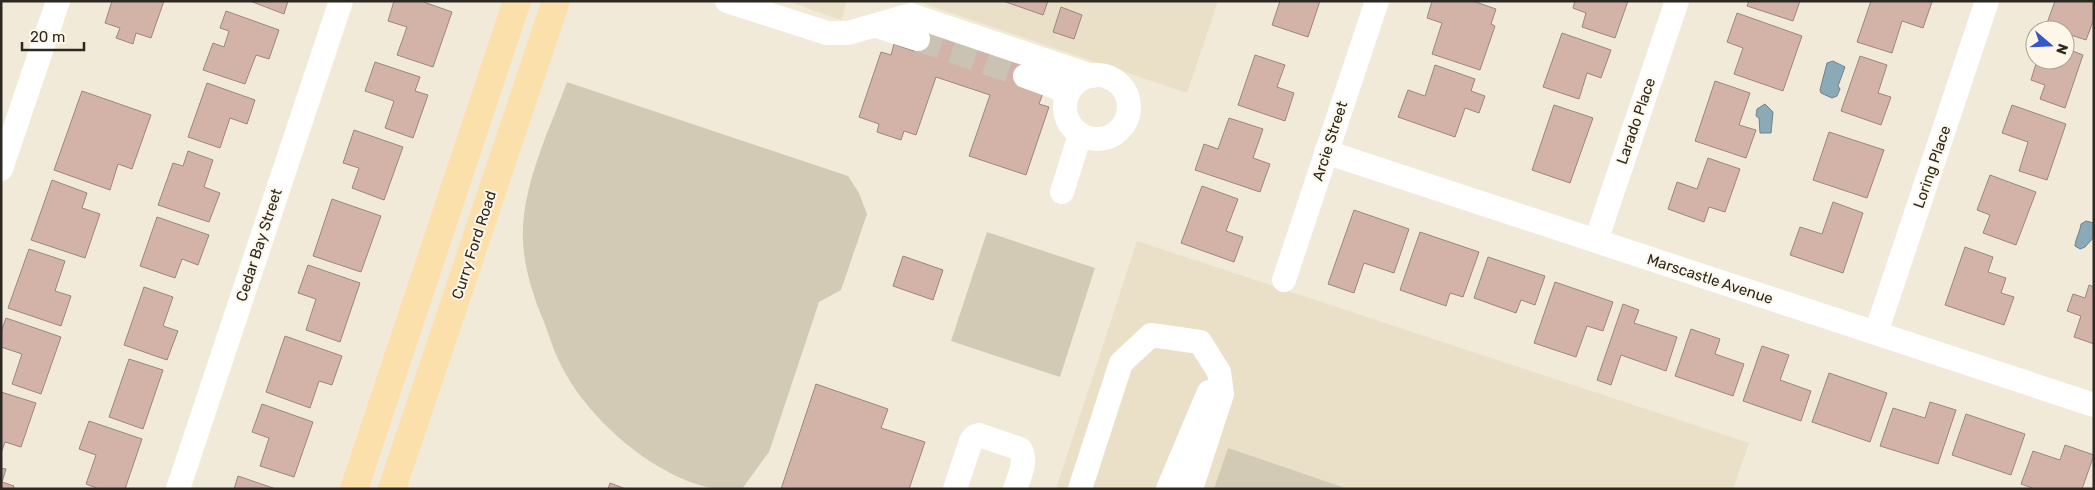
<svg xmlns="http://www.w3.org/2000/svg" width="2095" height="490" viewBox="0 0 2095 490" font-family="Rubik,sans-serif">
<rect width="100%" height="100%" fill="#f2ead8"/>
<!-- built -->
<g fill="#eadfc7">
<polygon points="787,1 847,1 841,20"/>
<polygon points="916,1 1218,1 1187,93"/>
<polygon points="1137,241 1749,443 1733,489 1056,489"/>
</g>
<!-- green -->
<g fill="#d3cab6">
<path d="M567,82L848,176L859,193L867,214L841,290L819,302L769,452L742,489C734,489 724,490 716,489C654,478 585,417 559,361C553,349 549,335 544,322C530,289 519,252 524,215C530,169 551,125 567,82Z"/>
<polygon points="987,232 1095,268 1060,377 951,341"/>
<polygon points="1228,448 1348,489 1214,489"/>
</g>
<!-- water -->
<g fill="#8aaab8" stroke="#6e838b">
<polygon points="1833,61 1845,67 1838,86 1840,89 1837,96 1832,98 1821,93 1820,90 1827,63"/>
<polygon points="1765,104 1773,112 1771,133 1760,133 1759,118 1756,116 1757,109"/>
<path d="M2086,221L2094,223V237L2085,247L2080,249L2075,246C2075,240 2080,232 2081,224Z"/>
</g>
<!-- building -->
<g fill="#d3b3a8" stroke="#9a8780">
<polygon points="112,1 164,1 151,38 136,33 133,44 116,38 120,28 105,23"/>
<polygon points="250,1 288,1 284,14"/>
<polygon points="394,1 421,1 452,12 433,67 397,55 407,27 388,21"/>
<polygon points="1003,1 1048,1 1043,15"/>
<polygon points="1280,1 1320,1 1308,37 1272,25"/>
<polygon points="1432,1 1473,1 1496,9 1491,24 1495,26 1480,70 1432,54 1442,23 1427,18"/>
<polygon points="1575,1 1628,1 1615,38 1582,27 1586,13 1573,8"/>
<polygon points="1749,1 1800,1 1793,21 1747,6"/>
<polygon points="1871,1 1931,1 1932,2 1923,28 1902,21 1892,53 1857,42"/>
<polygon points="2055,1 2094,1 2094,19 2086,40 2065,33 2065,30 2046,26"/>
<polygon points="1061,7 1082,15 1074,39 1053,32"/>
<polygon points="226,11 279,30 269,59 256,55 245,84 203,70 213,43 224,47 229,31 220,28"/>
<polygon points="1737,13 1802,36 1783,91 1734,74 1743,48 1727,42"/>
<polygon points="921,30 1028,66 1043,93 1039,104 1049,107 1026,175 969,156 990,95 936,77 916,135 904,131 901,140 877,132 879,124 859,117 881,52 891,55 894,44 914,51"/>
<polygon points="1562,33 1611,50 1601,78 1587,73 1579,99 1543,87"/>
<polygon points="2065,48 2083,55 2065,108 2040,99 2045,85 2031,80 2037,60 2065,60"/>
<polygon points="1255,55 1285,65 1277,87 1294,93 1285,121 1238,105"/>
<polygon points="1860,56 1887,65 1878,93 1891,97 1881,125 1841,111"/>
<polygon points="375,62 420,77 415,91 428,95 413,138 385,128 394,101 365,91"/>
<polygon points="1435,65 1475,79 1471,91 1485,96 1479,113 1465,108 1455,137 1398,117 1408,90 1425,96"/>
<polygon points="1715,81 1750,93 1739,125 1756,130 1746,158 1695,141"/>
<polygon points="207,83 255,100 247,124 230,118 220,148 188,137"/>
<polygon points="82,91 151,115 132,169 118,164 110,190 54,170"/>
<polygon points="1554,105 1593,118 1570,183 1532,170"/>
<polygon points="2012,105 2066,124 2047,180 2019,171 2028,142 2002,133"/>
<polygon points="1229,118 1263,129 1253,158 1270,164 1260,192 1195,170 1204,144 1218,149"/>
<polygon points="354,130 403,147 384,200 352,188 359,168 343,163"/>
<polygon points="1829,132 1884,150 1867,198 1813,180"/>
<polygon points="188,151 213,160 204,187 220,193 209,222 158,205 173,163 183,166"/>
<polygon points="1708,158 1740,169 1725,212 1709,207 1704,222 1668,209 1677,182 1697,189"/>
<polygon points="1990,175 2036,192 2016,245 1983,233 1990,215 1977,210"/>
<polygon points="52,180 87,193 82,208 100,214 85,258 31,240"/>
<polygon points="1202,186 1238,199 1226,231 1243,237 1234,262 1181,243"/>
<polygon points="332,199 381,216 361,272 313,256"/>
<polygon points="1833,202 1863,213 1843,273 1790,255 1800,227 1822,234"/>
<polygon points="1354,210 1409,229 1394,273 1364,263 1354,293 1328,284"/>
<polygon points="157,217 209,235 198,265 182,259 175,278 140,266"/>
<polygon points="1420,232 1479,252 1463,297 1450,293 1446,306 1400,290"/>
<polygon points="1965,247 1993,257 1988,272 2006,278 2001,293 2014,297 2004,325 1945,305"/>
<polygon points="29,249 65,261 55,291 71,296 61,326 8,308"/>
<polygon points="903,256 943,270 933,300 893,286"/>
<polygon points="1488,257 1545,276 1535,305 1521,300 1516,313 1474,298"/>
<polygon points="308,265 360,283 340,342 306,330 316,299 298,293"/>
<polygon points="1555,282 1613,302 1603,331 1587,326 1576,357 1534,343"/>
<polygon points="2089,285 2094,287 2094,344 2074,337 2081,316 2067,311 2073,294 2085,298"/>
<polygon points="144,287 173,297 163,326 178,331 167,360 124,345"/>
<polygon points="1623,304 1639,310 1634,323 1677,337 1666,371 1621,355 1611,385 1597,380"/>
<polygon points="6,318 61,337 41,394 12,384 22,354 1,347 1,332"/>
<polygon points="1691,329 1720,339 1715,354 1744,364 1733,396 1675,376"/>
<polygon points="285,336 342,356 332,385 319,381 310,408 266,392"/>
<polygon points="1762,346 1789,355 1780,380 1811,391 1801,421 1743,401"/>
<polygon points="129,359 163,370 143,429 109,417"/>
<polygon points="1829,373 1887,393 1870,442 1812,422"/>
<polygon points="816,384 888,409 881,428 925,442 909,489 781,489"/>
<polygon points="1,392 36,403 21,447 5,442 1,453"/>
<polygon points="1930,402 1956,410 1938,464 1880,446 1893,408 1925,418"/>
<polygon points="262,404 313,422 294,477 260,466 269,438 252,432"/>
<polygon points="1966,414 2025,434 2011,475 1952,455"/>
<polygon points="89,421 142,439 125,489 99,489 86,484 96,455 79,449"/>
<polygon points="2065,445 2094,455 2082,489 2035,489 2021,484 2033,451 2060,460"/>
<polygon points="1,468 6,469 2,482 14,486 13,489 1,489"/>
<polygon points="238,476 276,489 234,489"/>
<polygon points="610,483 626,489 608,489"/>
</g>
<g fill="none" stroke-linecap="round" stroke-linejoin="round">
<!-- minor-tunnel -->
<polyline stroke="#cac3b4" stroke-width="24" stroke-dasharray="24 12" stroke-linecap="butt" points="918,39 1025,76"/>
<!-- minor -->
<g stroke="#fff" stroke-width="24">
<polyline points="727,1 827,33 848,33 911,15 1092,76"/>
<polyline points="877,26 918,39"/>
<circle cx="1097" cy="107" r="32"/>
<polyline points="1025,76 1058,88 1067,96"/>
<polyline points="1326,152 2094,405"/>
<polyline points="1,169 58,1"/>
<polyline points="1062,192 1080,135"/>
<polyline points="1596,241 1677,1"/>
<polyline points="1284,280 1377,1"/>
<polyline points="1876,333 1987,1"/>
<polyline points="178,489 341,1"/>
<path d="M955,489L971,441L974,437L979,435L1020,449C1028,460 1019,477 1015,489"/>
<polyline points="1080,489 1121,363 1151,335 1200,342 1219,372 1222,394 1191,489"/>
<polyline points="1168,489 1209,392"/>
</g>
<!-- major -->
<g stroke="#fce0ac" stroke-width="28">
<polyline points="354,489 517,1"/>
<polyline points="392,489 556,1"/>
</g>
</g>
<g text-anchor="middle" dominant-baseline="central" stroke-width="4" stroke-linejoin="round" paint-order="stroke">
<!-- street labels -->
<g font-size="15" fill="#2c2922" stroke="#fef7e9">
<text transform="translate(1636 121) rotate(-71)">Larado Place</text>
<text transform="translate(1330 141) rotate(-72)">Arcie Street</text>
<text transform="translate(1932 167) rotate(-71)">Loring Place</text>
<text transform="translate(259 245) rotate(-72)">Cedar Bay Street</text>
<text transform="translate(474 245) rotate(-72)">Curry Ford Road</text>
<text transform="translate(1710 279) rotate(18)">Marscastle Avenue</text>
</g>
</g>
<!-- border -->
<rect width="2095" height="490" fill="none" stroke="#2c2922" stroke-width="5"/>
<!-- north arrow -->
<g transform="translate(2050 45) rotate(109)"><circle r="24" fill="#fef7e9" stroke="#aaa599"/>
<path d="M0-4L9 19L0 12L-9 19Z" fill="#3657c8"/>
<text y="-8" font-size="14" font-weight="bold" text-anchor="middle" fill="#2c2922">N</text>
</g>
<!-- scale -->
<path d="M22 42v8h62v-8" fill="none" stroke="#2c2922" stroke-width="2.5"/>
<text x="30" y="42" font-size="15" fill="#2c2922" stroke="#fef7e9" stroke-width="4" paint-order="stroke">20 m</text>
</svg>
